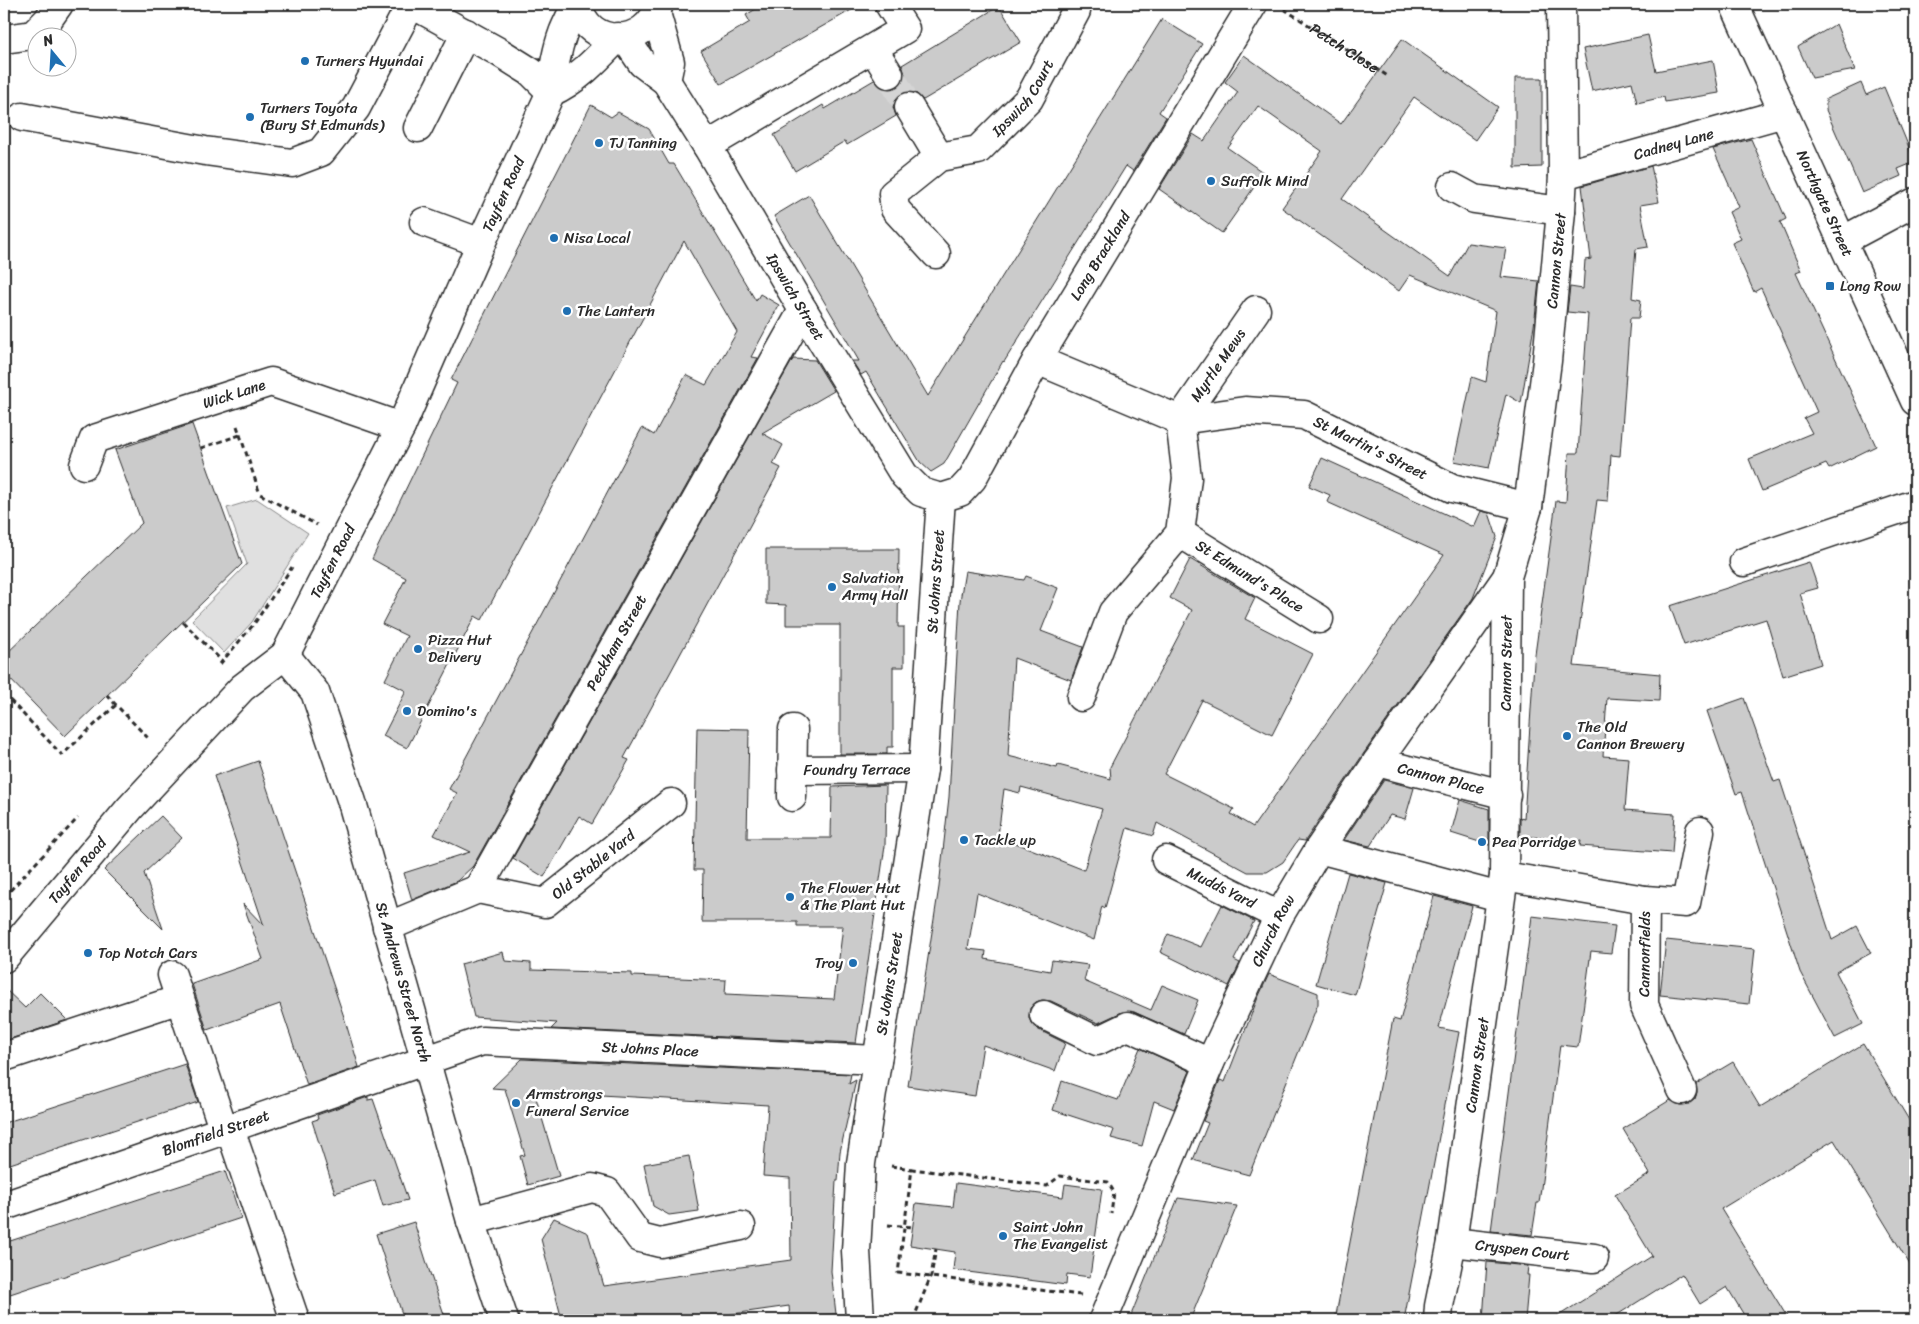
<svg xmlns="http://www.w3.org/2000/svg" width="1919" height="1324" viewBox="0 0 1919 1324" font-family="Sriracha,sans-serif">
<rect width="100%" height="100%" fill="#fff"/>
<filter id="ink" filterUnits="userSpaceOnUse"><feTurbulence type="fractalNoise" baseFrequency=".02" numOctaves="2"/><feDisplacementMap in="SourceGraphic" scale="10" xChannelSelector="R" yChannelSelector="G"/><feConvolveMatrix kernelMatrix="1 2 1 2 8 2 1 2 1" color-interpolation-filters="sRGB"/></filter>
<g filter="url(#ink)">
<!-- green -->
<polygon fill="#e0e0e0" stroke="#868686" points="257,499 308,533 252,622 224,653 192,620 247,564 227,508"/>
<!-- building -->
<g fill="#cbcbcb" stroke="#2b2b2b" fill-rule="evenodd">
<polygon points="764,4 862,4 721,84 701,51 750,22 746,15"/>
<polygon points="999,6 1021,42 925,99 923,100 917,94 909,91 901,93 896,99 893,107 896,116 847,145 845,141 795,171 774,135 823,105 825,109 874,80 882,88 890,90 897,87 903,82 905,74 902,65"/>
<polygon points="1162,19 1202,44 1159,112 1166,117 1133,171 1126,166 1004,362 1003,361 944,464 931,472 920,462 866,372 861,375 852,361 859,361 774,216 809,195 928,396"/>
<polygon points="1836,24 1855,70 1812,78 1798,47"/>
<polygon points="1648,35 1656,71 1713,60 1719,93 1665,102 1664,97 1637,103 1632,82 1592,91 1583,49"/>
<polygon points="1402,39 1498,107 1475,140 1414,97 1342,199 1450,276 1468,243 1506,248 1501,277 1539,281 1534,326 1521,403 1506,394 1489,468 1454,461 1472,377 1486,382 1496,311 1410,275 1399,291 1282,208 1322,151 1258,106 1228,148 1264,173 1222,233 1159,189 1193,134 1204,141 1238,92 1225,82 1244,55 1341,124"/>
<polygon points="1515,78 1542,78 1542,167 1515,168"/>
<polygon points="1861,83 1866,95 1884,87 1915,162 1898,169 1901,176 1862,193 1826,110 1826,99"/>
<polygon points="591,105 611,117 618,112 649,129 669,164 674,164 756,301 760,294 779,305 751,357 758,358 473,866 457,881 412,900 404,873 470,852 434,835 457,793 449,789 642,428 654,435 686,375 706,385 737,332 684,241 482,620 475,616 407,748 383,736 406,691 385,680 407,636 382,624 406,578 372,559 457,383 451,380"/>
<polygon points="1751,139 1786,219 1780,222 1801,271 1796,273 1876,446 1829,469 1826,464 1762,491 1749,459 1812,433 1804,418 1817,412 1761,288 1754,292 1732,243 1741,239 1729,212 1739,207 1713,149"/>
<polygon points="1651,166 1659,202 1640,205 1648,247 1636,249 1632,298 1641,300 1639,318 1630,318 1620,456 1611,455 1608,501 1597,500 1574,666 1660,674 1659,701 1607,698 1603,756 1629,758 1625,810 1675,814 1672,853 1580,846 1581,841 1520,836 1520,818 1524,819 1534,662 1556,501 1566,502 1569,453 1578,453 1588,314 1567,312 1570,287 1583,289 1585,260 1591,259 1582,186"/>
<polygon points="793,359 815,360 834,391 762,433 783,445 773,464 781,468 624,758 629,760 592,824 579,816 544,877 513,858"/>
<polygon points="192,424 242,564 65,736 4,673 4,656 142,523 115,450"/>
<path d="M1322,458L1474,527L1481,511L1489,513L1497,537L1473,598L1364,753L1305,841L1298,840L1283,862L1267,872H1248L1157,823L1153,836L1127,828L1105,908L1102,906L1094,940L977,893L968,949L986,951L985,959L1050,971L1052,960L1088,965L1084,981L1151,1010L1162,985L1198,1000L1184,1034L1134,1012H1122L1098,1023L1051,1001L1042,1000L1036,1002L1030,1008L1029,1017L1031,1023L1037,1029L1065,1043L1055,1071L983,1045L975,1096L908,1086L939,887L949,797L960,601L965,571L1024,580L1026,576L1058,588L1041,631L1083,647L1071,680L1014,658L1008,756L1057,768L1058,765L1111,779L1110,767L1192,610L1170,598L1190,559L1255,598L1245,619L1313,654L1272,735L1202,700L1164,774L1234,809L1231,814L1253,827L1444,555L1327,502L1330,495L1309,486ZM1021,787L1102,809L1084,870L998,836L1004,789L1020,793Z"/>
<polygon points="766,549 899,549 898,627 904,627 904,667 893,667 893,747 887,747 887,754 840,754 840,625 786,625 786,605 766,604"/>
<polygon points="1809,562 1818,588 1800,593 1821,664 1783,676 1766,619 1684,645 1670,606"/>
<polygon points="1744,698 1774,782 1780,780 1832,940 1857,926 1871,953 1836,972 1863,1024 1835,1038 1800,972 1742,792 1736,794 1707,711"/>
<polygon points="697,728 749,729 747,838 831,838 832,787 886,785 885,846 856,1043 551,1029 557,1023 474,1017 461,964 503,952 505,961 531,963 531,970 632,973 632,976 726,980 725,994 834,999 843,926 797,926 797,922 702,922 703,870 694,870"/>
<polygon points="258,761 344,1017 359,1067 307,1085 280,1004 207,1030 192,984 263,959 243,904 264,926 214,776"/>
<polygon points="1384,780 1414,788 1405,819 1390,815 1370,846 1344,840"/>
<polygon points="1460,800 1489,809 1489,845 1451,833"/>
<polygon points="161,816 182,838 144,873 163,929 104,870"/>
<polygon points="1348,873 1387,883 1355,995 1316,984"/>
<polygon points="1434,896 1472,906 1439,1028 1459,1032 1404,1320 1335,1320 1393,1019 1400,1021"/>
<polygon points="1222,905 1254,921 1234,960 1240,963 1229,986 1160,952 1168,934 1201,947"/>
<polygon points="1532,916 1615,926 1611,953 1591,951 1578,1047 1560,1045 1539,1203 1537,1203 1532,1235 1491,1231"/>
<polygon points="1666,940 1755,949 1749,1004 1660,995"/>
<polygon points="1269,974 1318,993 1318,1004 1249,1175 1193,1160 1208,1123 1203,1121 1220,1080 1225,1082 1257,1000"/>
<polygon points="4,988 25,1008 40,993 67,1020 4,1041"/>
<polygon points="1863,1044 1915,1130 1915,1273 1834,1140 1721,1209 1789,1320 1747,1320 1727,1287 1700,1304 1682,1274 1609,1320 1552,1320 1652,1256 1615,1195 1650,1174 1623,1129 1670,1100 1680,1105 1689,1104 1695,1099 1697,1092 1696,1084 1733,1062 1760,1107"/>
<polygon points="1140,1048 1190,1071 1174,1109 1154,1101 1142,1146 1111,1138 1114,1130 1053,1110 1062,1081 1118,1100"/>
<polygon points="522,1059 851,1074 849,1084 856,1080 840,1152 838,1181 836,1181 831,1271 836,1314 790,1318 789,1306 691,1320 562,1320 541,1239 554,1218 588,1233 604,1286 791,1260 790,1178 763,1176 768,1105 534,1091 559,1176 528,1185 520,1156 525,1155 505,1089 492,1088"/>
<polygon points="185,1064 198,1102 4,1166 4,1123"/>
<polygon points="368,1097 368,1100 373,1099 408,1200 383,1206 375,1180 335,1193 312,1121 318,1119 317,1115"/>
<polygon points="689,1156 699,1211 669,1215 653,1206 644,1164"/>
<polygon points="225,1171 241,1218 4,1296 4,1243"/>
<polygon points="956,1183 1063,1197 1065,1184 1102,1189 1090,1277 1067,1274 1066,1285 953,1270 955,1252 910,1245 916,1203 953,1207"/>
<polygon points="1178,1198 1237,1206 1190,1320 1129,1320"/>
<polygon points="414,1222 429,1270 446,1320 404,1320 376,1234"/>
<polygon points="1487,1262 1528,1266 1527,1275 1529,1275 1525,1320 1483,1320"/>
</g>
<g fill="none" stroke-linecap="round" stroke-linejoin="round">
<!-- minor-tunnel -->
<polyline stroke="#d5d5d5" stroke-width="28" stroke-dasharray="28 14" stroke-linecap="butt" points="889,74 909,107"/>
<!-- minor casing -->
<g stroke="#2b2b2b" stroke-width="31">
<g id="minor">
<polyline points="412,4 499,52 531,72 551,92"/>
<path id="s2" d="M1734,4L1915,401"/>
<polyline points="656,13 670,62 666,81"/>
<path id="s3" d="M625,38L642,63L666,81L707,146L803,310L904,475L921,492L941,498"/>
<polyline points="4,39 33,35 47,21 59,4"/>
<polyline points="874,50 889,74"/>
<polyline points="909,107 939,157"/>
<polyline points="22,117 205,151 292,163 321,152 356,108 411,4"/>
<polyline points="418,128 466,33"/>
<polyline points="707,146 905,29 889,4"/>
<path id="s4" d="M1563,175L1784,113"/>
<polyline points="1452,187 1474,199 1561,211"/>
<polyline points="424,222 481,243"/>
<polyline points="1842,241 1915,202"/>
<path id="s5" d="M936,254L895,209L893,194L939,157L978,150L1029,99L1076,11L1077,4"/>
<path id="s6" d="M1037,360L1180,420L1245,411L1304,415L1452,488L1528,507"/>
<path id="s7" d="M84,465L94,439L271,382L401,427"/>
<path id="s8" d="M941,498L960,492L972,479L1037,360L1253,4"/>
<path id="s9" d="M1180,533L1319,619"/>
<polyline points="1744,562 1915,504"/>
<path id="s10" d="M285,655L315,692L352,802L471,1221L504,1320"/>
<path id="s11" d="M1081,697L1113,612L1180,533L1187,478L1180,420L1256,310"/>
<path id="s12" d="M1377,762L1506,795"/>
<path id="s13" d="M792,770L923,769"/>
<polyline points="792,797 793,729"/>
<polyline points="1319,849 1500,897"/>
<path id="s14" d="M1166,860L1279,916"/>
<polyline points="1504,876 1645,900"/>
<path id="s15" d="M478,889L545,903L671,803"/>
<path id="s16" d="M387,927L478,889L803,310"/>
<polyline points="172,975 224,1131"/>
<polyline points="1044,1015 1097,1041 1128,1026 1210,1063"/>
<polyline points="4,1057 180,999"/>
<path id="s17" d="M1682,1090L1644,1005L1645,900L1686,903L1700,831"/>
<polyline points="230,1129 295,1320"/>
<path id="s18" d="M4,1206L482,1041L877,1060"/>
<polyline points="471,1221 592,1188 607,1192 640,1238 660,1243 741,1226"/>
<path id="s19" d="M1452,1242L1594,1258"/>
<path id="s20" d="M860,1320L856,1251L861,1163L923,769L941,498"/>
<path id="s21" d="M1103,1320L1210,1063L1279,916L1319,849L1377,762L1507,577"/>
<path id="s22" d="M1438,1320L1439,1306L1452,1242L1504,876L1507,577L1528,507L1547,361L1561,211L1563,175L1561,4"/>
</g>
</g>
<!-- major casing -->
<g stroke="#2b2b2b" stroke-width="31">
<g id="major">
<path d="M578,4C586,49 648,49 659,4"/>
<path d="M551,92C578,80 598,58 618,37"/>
<path id="s23" d="M4,958L130,808L242,688L285,655L401,427L481,243L551,92C553,72 556,52 563,33C567,23 572,14 576,4"/>
</g>
</g>
<!-- path -->
<g stroke="#2b2b2b" stroke-width="3" stroke-dasharray="5 4" stroke-linecap="butt">
<path id="s1" d="M1284,9L1389,77"/>
<polyline points="237,426 260,494 317,525"/>
<polyline points="201,448 240,435"/>
<polyline points="183,622 222,661"/>
<polyline points="4,648 5,630"/>
<polyline points="220,664 254,624 292,567"/>
<polyline points="4,694 62,755 116,705 150,740"/>
<polyline points="107,695 116,705"/>
<polyline points="4,897 78,818"/>
<polyline points="891,1166 912,1169"/>
<polyline points="888,1225 913,1227"/>
<polyline points="1081,1295 898,1273 912,1169 1047,1186 1060,1176 1108,1182 1114,1192 1111,1214"/>
<polyline points="913,1320 931,1276 936,1249"/>
</g>
<!-- minor -->
<use href="#minor" stroke="#fff" stroke-width="28"/>
<!-- major -->
<use href="#major" stroke="#fff" stroke-width="28"/>
</g>
</g>
<!-- markers -->
<g fill="#1f6fb2" stroke="#fff" stroke-width="2">
<circle cx="305" cy="61" r="5"/>
<circle cx="250" cy="117" r="5"/>
<circle cx="599" cy="143" r="5"/>
<circle cx="1211" cy="181" r="5"/>
<circle cx="554" cy="238" r="5"/>
<rect x="1825" y="281" width="10" height="10" rx="2.5"/>
<circle cx="567" cy="311" r="5"/>
<circle cx="832" cy="587" r="5"/>
<circle cx="418" cy="649" r="5"/>
<circle cx="407" cy="711" r="5"/>
<circle cx="1567" cy="736" r="5"/>
<circle cx="964" cy="840" r="5"/>
<circle cx="1482" cy="842" r="5"/>
<circle cx="790" cy="897" r="5"/>
<circle cx="88" cy="953" r="5"/>
<circle cx="853" cy="963" r="5"/>
<circle cx="516" cy="1103" r="5"/>
<circle cx="1003" cy="1236" r="5"/>
</g>
<g text-anchor="middle" dominant-baseline="central" stroke-width="5" stroke-linejoin="round" paint-order="stroke">
<!-- street labels -->
<g font-size="15" fill="#2b2b2b" stroke="#fff">
<text stroke="none"><textPath href="#s1" startOffset="72">Petch Close</textPath></text>
<text stroke="none"><textPath href="#s5" startOffset="244">Ipswich Court</textPath></text>
<text stroke="none"><textPath href="#s4" startOffset="115">Cadney Lane</textPath></text>
<text stroke="none"><textPath href="#s23" startOffset="924">Tayfen Road</textPath></text>
<text stroke="none"><textPath href="#s2" startOffset="219">Northgate Street</textPath></text>
<text stroke="none"><textPath href="#s8" startOffset="295">Long Brackland</textPath></text>
<text stroke="none"><textPath href="#s22" startOffset="1069">Cannon Street</textPath></text>
<text stroke="none"><textPath href="#s3" startOffset="312">Ipswich Street</textPath></text>
<text stroke="none"><textPath href="#s11" startOffset="375">Myrtle Mews</textPath></text>
<text stroke="none"><textPath href="#s7" startOffset="175">Wick Lane</textPath></text>
<text stroke="none"><textPath href="#s6" startOffset="354">St Martin's Street</textPath></text>
<text stroke="none"><textPath href="#s23" startOffset="519">Tayfen Road</textPath></text>
<text stroke="none"><textPath href="#s9" startOffset="82">St Edmund's Place</textPath></text>
<text stroke="none"><textPath href="#s20" startOffset="744">St Johns Street</textPath></text>
<text stroke="none"><textPath href="#s16" startOffset="381">Peckham Street</textPath></text>
<text stroke="none"><textPath href="#s22" startOffset="662">Cannon Street</textPath></text>
<text stroke="none"><textPath href="#s13" startOffset="65">Foundry Terrace</textPath></text>
<text stroke="none"><textPath href="#s12" startOffset="66">Cannon Place</textPath></text>
<text stroke="none"><textPath href="#s15" startOffset="130">Old Stable Yard</textPath></text>
<text stroke="none"><textPath href="#s23" startOffset="114">Tayfen Road</textPath></text>
<text stroke="none"><textPath href="#s14" startOffset="62">Mudds Yard</textPath></text>
<text stroke="none"><textPath href="#s21" startOffset="425">Church Row</textPath></text>
<text stroke="none"><textPath href="#s17" startOffset="144">Cannonfields</textPath></text>
<text stroke="none"><textPath href="#s10" startOffset="351">St Andrews Street North</textPath></text>
<text stroke="none"><textPath href="#s20" startOffset="339">St Johns Street</textPath></text>
<text stroke="none"><textPath href="#s18" startOffset="674">St Johns Place</textPath></text>
<text stroke="none"><textPath href="#s22" startOffset="258">Cannon Street</textPath></text>
<text stroke="none"><textPath href="#s18" startOffset="224">Blomfield Street</textPath></text>
<text stroke="none"><textPath href="#s19" startOffset="71">Cryspen Court</textPath></text>
</g>
<!-- poi labels -->
<g font-size="15" fill="#2b2b2b" stroke="#fff" text-anchor="start">
<text x="315" y="61">Turners Hyundai</text>
<text x="260" y="108">Turners Toyota<tspan x="260" dy="17">(Bury St Edmunds)</tspan></text>
<text x="609" y="143">TJ Tanning</text>
<text x="1221" y="181">Suffolk Mind</text>
<text x="564" y="238">Nisa Local</text>
<text x="1840" y="286">Long Row</text>
<text x="577" y="311">The Lantern</text>
<text x="842" y="578">Salvation<tspan x="842" dy="17">Army Hall</tspan></text>
<text x="428" y="640">Pizza Hut<tspan x="428" dy="17">Delivery</tspan></text>
<text x="417" y="711">Domino's</text>
<text x="1577" y="727">The Old<tspan x="1577" dy="17">Cannon Brewery</tspan></text>
<text x="974" y="840">Tackle up</text>
<text x="1492" y="842">Pea Porridge</text>
<text x="800" y="888">The Flower Hut<tspan x="800" dy="17">&amp; The Plant Hut</tspan></text>
<text x="98" y="953">Top Notch Cars</text>
<text x="843" y="963" text-anchor="end">Troy</text>
<text x="526" y="1094">Armstrongs<tspan x="526" dy="17">Funeral Service</tspan></text>
<text x="1013" y="1227">Saint John<tspan x="1013" dy="17">The Evangelist</tspan></text>
</g>
</g>
<!-- margin -->
<rect width="1919" height="1324" fill="none" stroke="#fff" stroke-width="20"/>
<rect x="10" y="10" width="1899" height="1304" fill="none" stroke="#2b2b2b" stroke-width="2" filter="url(#ink)"/>
<!-- north arrow -->
<g transform="translate(52 52) rotate(342)"><circle r="24" fill="#ffffff" stroke="#aaaaaa"/>
<path d="M0-4L9 19L0 12L-9 19Z" fill="#1f6fb2"/>
<text y="-8" font-size="14" font-weight="bold" text-anchor="middle" fill="#2b2b2b">N</text>
</g>
</svg>
